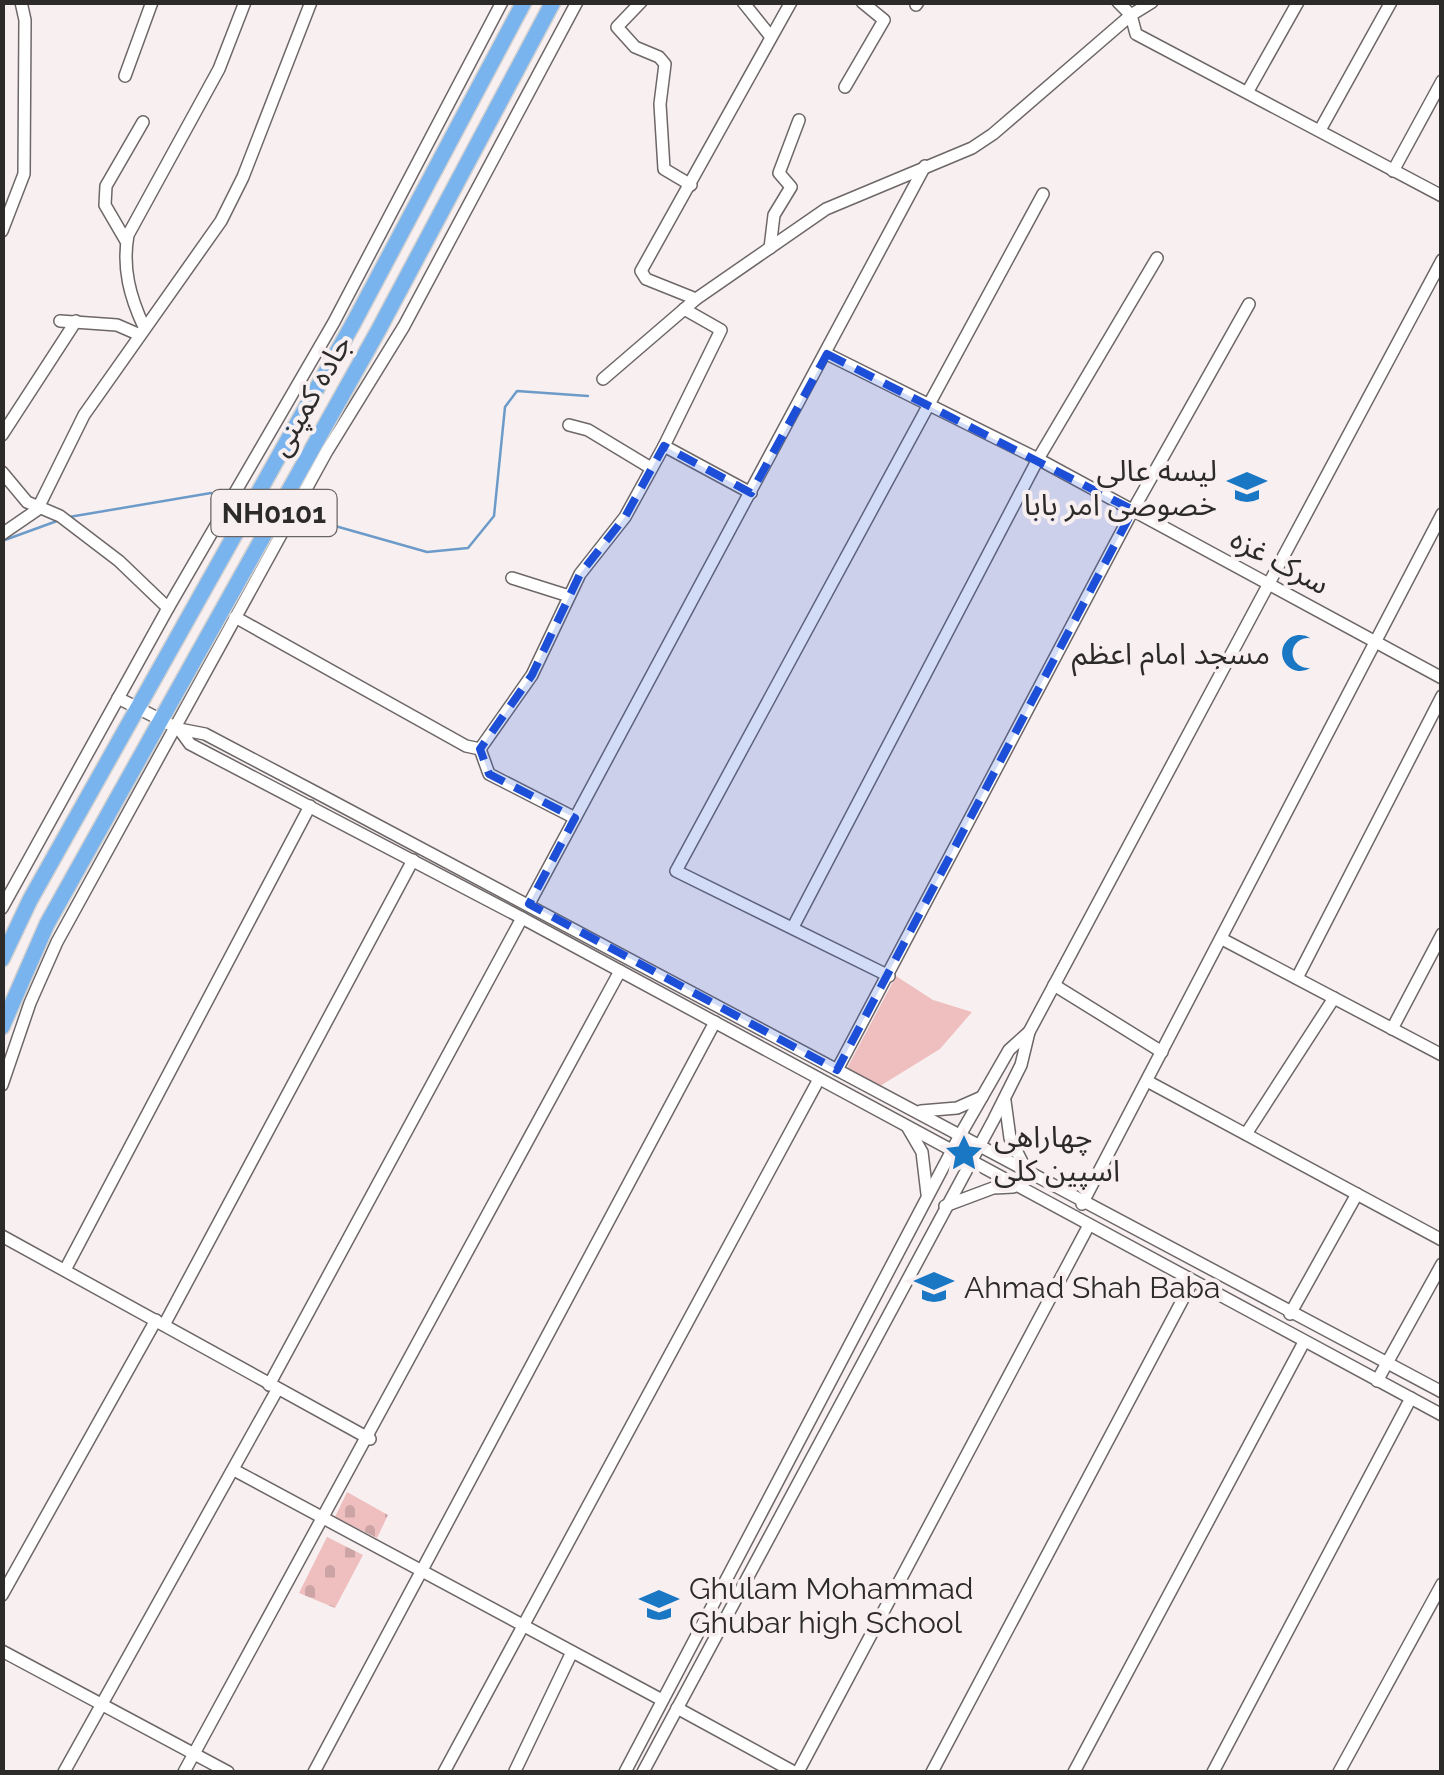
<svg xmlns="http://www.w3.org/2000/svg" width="1444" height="1775" viewBox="0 0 1444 1775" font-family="Raleway,'Noto Sans Arabic',sans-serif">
<defs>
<pattern id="cemetery-stones" width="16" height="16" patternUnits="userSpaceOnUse" patternTransform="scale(2.5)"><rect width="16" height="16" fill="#efbfc0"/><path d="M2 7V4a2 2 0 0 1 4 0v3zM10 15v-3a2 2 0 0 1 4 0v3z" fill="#cda4a5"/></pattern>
</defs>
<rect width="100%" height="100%" fill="#f8f0f0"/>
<!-- grass -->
<polygon fill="#efbfc0" points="896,976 933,1000 972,1012 940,1049 880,1086 846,1070"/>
<!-- cemetery -->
<g fill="url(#cemetery-stones)">
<polygon points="347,1492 388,1515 377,1538 335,1517"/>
<polygon points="327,1537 363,1555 335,1608 299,1593"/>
</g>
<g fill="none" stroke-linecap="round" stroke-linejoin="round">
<!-- stream -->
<g stroke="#6d9bc9" stroke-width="2.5">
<polyline points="69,517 211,493"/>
<polyline points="307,518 427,552 468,548 494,516 505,407 517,391 588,396"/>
<polyline points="2,541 57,521"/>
</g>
<!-- minor casing -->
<g stroke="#6e6767" stroke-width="14">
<g id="minor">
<polyline points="641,2 617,27 635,47 659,57 665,64 660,104 664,169 691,185"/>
<polyline points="743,2 771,37"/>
<polyline points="1118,2 1131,15 1136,34 1442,196"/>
<polyline points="916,5 918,2"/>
<polyline points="125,76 152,2"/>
<polyline points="845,87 884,20 862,2"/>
<polyline points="1248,91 1298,2"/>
<polyline points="1320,130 1391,2"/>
<polyline points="1393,171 1442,81"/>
<polyline points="2,231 24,174 25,20 21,2"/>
<polyline points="126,241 105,205 106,186 143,122"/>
<polyline points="770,248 774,215 791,187 779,173 799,120"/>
<polyline points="696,299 646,279 641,271 791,2"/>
<polyline points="684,309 721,330 664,446 751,493"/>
<polyline points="60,321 117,325 140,335"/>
<path d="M144,327C130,297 122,268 128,235L219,69L245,2"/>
<polyline points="827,354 1038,459 1442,678"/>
<polyline points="603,379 696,299 826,209 972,148 993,134 1131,15 1152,2"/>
<polyline points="569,425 588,430 651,468"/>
<polyline points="2,435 76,321"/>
<polyline points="2,472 27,502 60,516 119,561 168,608"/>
<polyline points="2,534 37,510 84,415 221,221 243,177 311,2"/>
<polyline points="512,578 569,596"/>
<polyline points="235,617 466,746 480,749"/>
<polyline points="118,698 179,729 205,734 317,793 1442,1392"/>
<polyline points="179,729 190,744 522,918 1442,1415"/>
<polyline points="480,749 532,675 580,574 625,517 664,446"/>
<polyline points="480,749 489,774 575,818"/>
<polyline points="529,904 925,166"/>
<polyline points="2,908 168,608 334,322 502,2"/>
<polyline points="793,927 1038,459 1157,258"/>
<polyline points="1222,939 1442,1055"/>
<polyline points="889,976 676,871 1043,194"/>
<polyline points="1297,978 1442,696"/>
<polyline points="1054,985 1162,1052"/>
<polyline points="1392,1029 1442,934"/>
<polyline points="837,1070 1133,510 1249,304"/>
<polyline points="1147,1081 1442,1240"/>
<polyline points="2,1085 30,1003 57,942 327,451 404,326 577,2"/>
<polyline points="1005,1101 1010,1138 1027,1172"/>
<polyline points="921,1111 957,1108 982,1097"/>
<polyline points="908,1128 922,1152 927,1194"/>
<polyline points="1246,1134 1334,998"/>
<polyline points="1082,1204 1442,514"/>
<polyline points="945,1206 993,1188 1013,1187"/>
<polyline points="2,1236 370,1439"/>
<polyline points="65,1270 310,806"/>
<polyline points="1290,1314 1357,1194"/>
<polyline points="164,1325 413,860"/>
<polyline points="1377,1381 1442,1264"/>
<polyline points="269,1385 522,918"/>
<polyline points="234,1470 662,1700"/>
<polyline points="2,1595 156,1320"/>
<polyline points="2,1651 228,1772"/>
<polyline points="677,1708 794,1772"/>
<polyline points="515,1771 572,1652"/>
<polyline points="64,1772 277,1390"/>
<polyline points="184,1772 620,971"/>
<polyline points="314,1772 715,1022"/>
<polyline points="444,1772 819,1079"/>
<polyline points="625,1772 959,1137 1009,1050 1029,1032"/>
<polyline points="643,1772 994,1119 1021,1065 1029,1032 1442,260"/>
<polyline points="798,1772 1089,1225"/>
<polyline points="932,1772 1192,1282"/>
<polyline points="1074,1772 1304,1342"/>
<polyline points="1213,1772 1411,1398"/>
<polyline points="1339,1772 1442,1584"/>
</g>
</g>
<!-- highway casing -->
<g stroke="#d1d0d0" stroke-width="18">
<g id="highway">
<polyline points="2,959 30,900 354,322 524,2"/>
<polyline points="2,1027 47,924 378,331 553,2"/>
</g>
</g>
<!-- minor -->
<use href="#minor" stroke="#fff" stroke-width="11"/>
<!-- highway -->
<use href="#highway" stroke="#7ab4ee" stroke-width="15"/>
</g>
<!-- marked area -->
<path fill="#1d4ed8" fill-opacity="0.2" stroke="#1d4ed8" stroke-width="8" stroke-dasharray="20 12" stroke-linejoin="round" d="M827,354L1133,510L837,1070L529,904L575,818L489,774L480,749L532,675L580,574L625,517L664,446L751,493Z"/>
<!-- icons -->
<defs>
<g id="school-bare" transform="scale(3)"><path d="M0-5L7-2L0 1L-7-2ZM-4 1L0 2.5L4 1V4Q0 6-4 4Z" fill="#1a77c4" stroke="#f8f0f0" stroke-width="2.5" paint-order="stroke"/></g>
<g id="mosque-bare" transform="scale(3)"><path d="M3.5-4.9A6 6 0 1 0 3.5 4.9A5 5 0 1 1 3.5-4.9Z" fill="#1a77c4" stroke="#f8f0f0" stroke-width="2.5" paint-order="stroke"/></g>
<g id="sight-bare" transform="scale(3)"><path d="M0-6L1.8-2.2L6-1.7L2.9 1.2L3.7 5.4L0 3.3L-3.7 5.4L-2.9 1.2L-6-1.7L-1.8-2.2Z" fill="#1a77c4" stroke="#f8f0f0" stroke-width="2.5" paint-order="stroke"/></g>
</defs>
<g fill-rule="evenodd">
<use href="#school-bare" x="1247" y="487"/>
<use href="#mosque-bare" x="1300" y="653"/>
<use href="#sight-bare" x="964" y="1153"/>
<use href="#school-bare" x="934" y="1287"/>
<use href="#school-bare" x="659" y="1605"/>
</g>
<g text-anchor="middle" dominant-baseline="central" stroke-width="8" stroke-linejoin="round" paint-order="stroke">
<!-- shield labels -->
<rect fill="#f8f0f0" stroke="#6a6565" stroke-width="2.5" x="211.5" y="490" width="125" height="46" rx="8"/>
<g font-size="28" font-weight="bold" fill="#2d2a2a">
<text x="274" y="513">NH0101</text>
</g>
<!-- street labels -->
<g font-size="30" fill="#2d2a2a" stroke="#f8f0f0">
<text transform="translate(310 395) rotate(-60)">جاده کمپنی</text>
<text transform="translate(1280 561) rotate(28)">سرک غزه</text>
</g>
<!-- poi labels -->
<g font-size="30" fill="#2d2a2a" stroke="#f8f0f0" text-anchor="start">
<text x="1217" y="470" text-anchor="end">لیسه عالی<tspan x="1217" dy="34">خصوصی امر بابا</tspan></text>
<text x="1270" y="653" text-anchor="end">مسجد امام اعظم</text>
<text x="994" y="1136">چهاراهی<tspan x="994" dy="34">اسپین کلی</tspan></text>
<text x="964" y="1287">Ahmad Shah Baba</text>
<text x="689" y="1588">Ghulam Mohammad<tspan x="689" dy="34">Ghubar high School</tspan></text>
</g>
</g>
<!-- border -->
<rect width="1444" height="1775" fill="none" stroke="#2d2a2a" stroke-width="10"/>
</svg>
